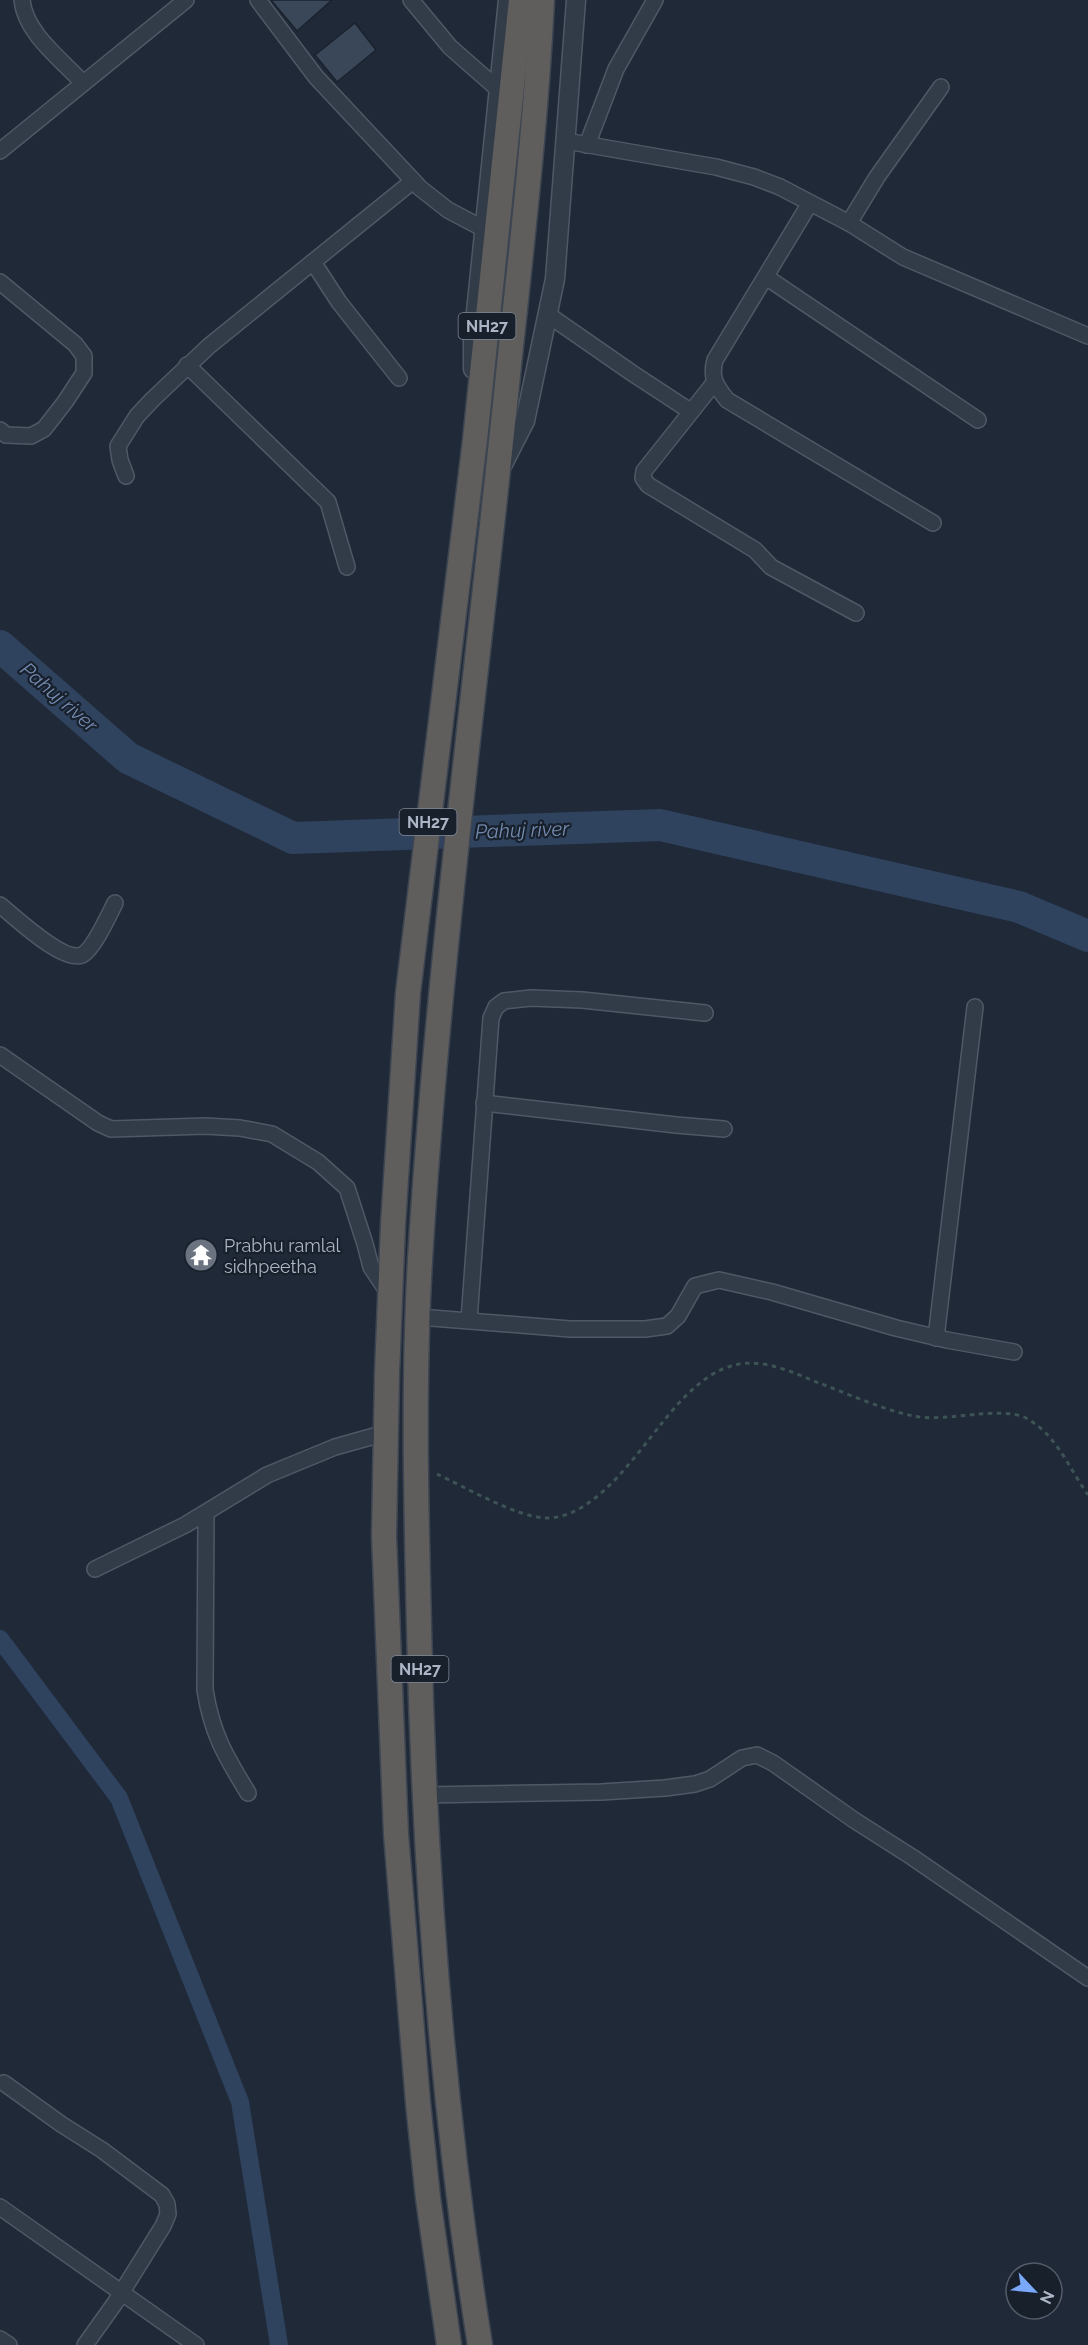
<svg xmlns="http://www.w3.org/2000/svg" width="1088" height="2345" viewBox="0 0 1088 2345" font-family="Raleway,sans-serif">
<rect width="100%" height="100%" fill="#1f2937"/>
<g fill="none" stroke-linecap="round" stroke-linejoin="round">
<!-- canal -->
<polyline stroke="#2f425e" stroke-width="18" points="0,1639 119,1798 240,2102 279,2345"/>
<!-- river -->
<polyline stroke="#2f425e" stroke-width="32" points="0,646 128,758 293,838 660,825 1019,907 1088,936"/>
</g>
<!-- building -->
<g fill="#3a4758" stroke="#1a222e" stroke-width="1.5">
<polygon points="271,0 332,0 297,31"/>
<polygon points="355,23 376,50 337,82 315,55"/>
</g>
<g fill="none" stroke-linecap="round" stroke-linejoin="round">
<!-- minor casing -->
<g stroke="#505866" stroke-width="18">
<g id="minor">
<path d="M22,0C25,33 62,60 83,83"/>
<polyline points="258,0 316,77 420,188 448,210 484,229"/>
<polyline points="411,0 450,47 499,90"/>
<polyline points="566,141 716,167 754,177 780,187 849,223 903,257 1088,336"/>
<polyline points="587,145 616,69 655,0"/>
<polyline points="0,151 186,0"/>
<path d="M810,203L715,360C710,378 716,386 727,400L933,523"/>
<polyline points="849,223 877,177 941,87"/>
<polyline points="313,262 339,302 399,378"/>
<polyline points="766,277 978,420"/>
<polyline points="0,282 75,344 84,356 84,373 65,402 44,429 31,436 6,435 0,430"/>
<polyline points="547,314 632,373 690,411"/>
<polyline points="187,365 328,502 347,567"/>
<polyline points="714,383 652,461 644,471 643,478 648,485 755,550 771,567 856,613"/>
<polyline points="126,476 120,460 118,446 137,416 152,400 209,346 413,181"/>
<path d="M0,905C15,917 63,963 82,955C93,950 109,915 115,903"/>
<polyline points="0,1055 98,1123 111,1129 205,1126 240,1128 272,1134 318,1162 347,1188 365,1244 371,1267 389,1294"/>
<polyline points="484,1103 676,1125 724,1129"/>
<polyline points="419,1317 570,1329 645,1329 667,1326 678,1316 695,1286 719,1280 772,1292 896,1328 947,1340 1014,1352"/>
<polyline points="469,1320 491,1018 496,1007 504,1001 531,998 582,1000 705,1013"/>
<polyline points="936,1338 975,1007"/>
<path d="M206,1513L205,1690C212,1734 225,1755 248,1793"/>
<polyline points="95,1569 185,1525 267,1475 335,1447 385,1433"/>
<polyline points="423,1795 601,1792 665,1788 695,1784 710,1779 742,1758 757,1755 773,1763 854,1820 912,1857 1088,1978"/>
<polyline points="4,2083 61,2124 102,2150 162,2195 167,2204 168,2214 163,2226 115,2303 85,2345"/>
<polyline points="0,2207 196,2345"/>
<polyline points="0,2339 9,2345"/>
</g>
</g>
<!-- tertiary casing -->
<g stroke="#505866" stroke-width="21">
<g id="tertiary">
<polyline points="473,369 473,341 508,0"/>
<polyline points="502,466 525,421 555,279 576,0"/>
</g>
</g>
<!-- trunk casing -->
<g stroke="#3d4552" stroke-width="27">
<g id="trunk">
<polyline points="449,2345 428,2198 418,2103 396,1834 384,1536 387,1373 393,1225 408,993 475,440 521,0"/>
<path d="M480,2345C442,2107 424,1867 419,1626C416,1504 413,1382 420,1260C438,961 479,663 509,365C522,243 536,122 542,0"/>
</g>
</g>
<!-- path -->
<path stroke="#3e5356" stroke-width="3" stroke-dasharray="4.5 4.5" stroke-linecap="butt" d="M437,1474C465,1487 516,1517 546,1518C593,1519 635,1456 662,1423C678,1403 699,1379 723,1369C754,1355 785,1369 814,1381C846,1393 881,1409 913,1416C946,1423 998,1405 1026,1418C1056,1434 1069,1468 1088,1495"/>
<!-- minor -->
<use href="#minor" stroke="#323b48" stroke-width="15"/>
<!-- tertiary -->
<use href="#tertiary" stroke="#323b48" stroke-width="18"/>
<!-- trunk -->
<use href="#trunk" stroke="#5f5e5c" stroke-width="24"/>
</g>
<!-- icons -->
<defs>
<g id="temple-disc" transform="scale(1.725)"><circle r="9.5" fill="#6b7280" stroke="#18202c"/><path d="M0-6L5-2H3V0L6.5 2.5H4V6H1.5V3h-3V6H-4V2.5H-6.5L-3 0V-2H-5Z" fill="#fff"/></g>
</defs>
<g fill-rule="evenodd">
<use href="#temple-disc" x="201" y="1255"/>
</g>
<g text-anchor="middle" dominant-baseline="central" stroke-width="4.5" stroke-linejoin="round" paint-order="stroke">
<!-- shield labels -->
<g fill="#18202c" stroke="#808897" stroke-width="1.5">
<rect x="458.5" y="313" width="57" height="26" rx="4.5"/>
<rect x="399.5" y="809" width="57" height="26" rx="4.5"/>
<rect x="391.5" y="1656" width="57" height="26" rx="4.5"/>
</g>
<g font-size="16" font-weight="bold" fill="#acb5c5">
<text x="487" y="326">NH27</text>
<text x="428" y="822">NH27</text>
<text x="420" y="1669">NH27</text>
</g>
<!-- poi labels -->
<g font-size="18" fill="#acb5c5" stroke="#18202c" text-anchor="start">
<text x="224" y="1245">Prabhu ramlal<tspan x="224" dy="21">sidhpeetha</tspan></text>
</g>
<!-- water labels -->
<g font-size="20" font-style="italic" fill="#738baf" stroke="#18202c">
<text transform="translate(59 697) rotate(41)">Pahuj river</text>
<text transform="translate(522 830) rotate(-2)">Pahuj river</text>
</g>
</g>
<!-- north arrow -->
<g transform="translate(1034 2291) rotate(116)"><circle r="28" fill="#18202c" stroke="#535c69" stroke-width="1.5"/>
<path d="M0-4.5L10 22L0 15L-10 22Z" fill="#7aa9fc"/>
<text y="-9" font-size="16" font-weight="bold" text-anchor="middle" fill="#acb5c5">N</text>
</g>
</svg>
